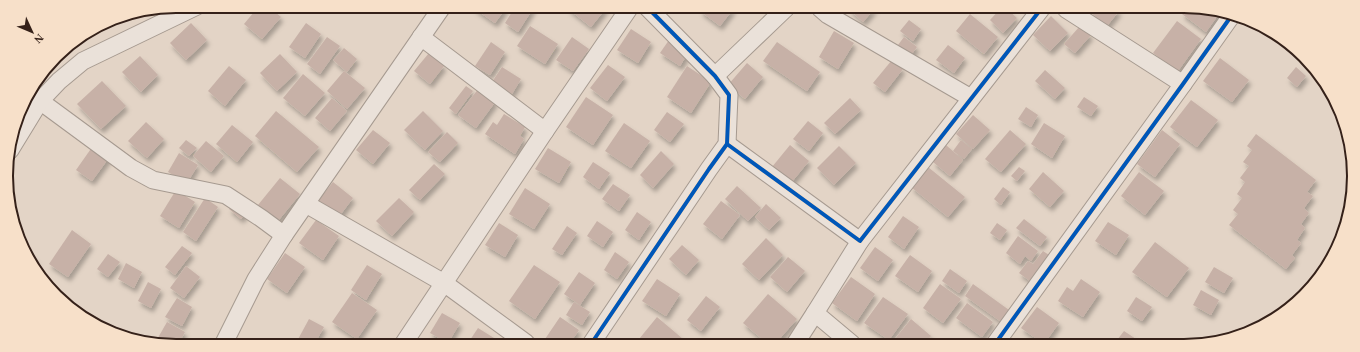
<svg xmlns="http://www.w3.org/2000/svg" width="1360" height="352" viewBox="0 0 1360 352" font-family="Georgia,serif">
<defs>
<filter id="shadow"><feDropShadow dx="2.5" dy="4.5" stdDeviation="2" flood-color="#0004"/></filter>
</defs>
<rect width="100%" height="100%" fill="#e3d4c6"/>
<!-- building -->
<g fill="#c7b1a7" filter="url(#shadow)">
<polygon points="259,6 268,6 281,17 262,39 244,24"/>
<polygon points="472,7 505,7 506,8 495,23"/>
<polygon points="515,7 534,7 518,32 505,23"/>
<polygon points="566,7 607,7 591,27"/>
<polygon points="702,8 734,8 720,26 700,11"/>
<polygon points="850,8 875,8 863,22 849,9"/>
<polygon points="1000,9 1007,9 1017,18 1003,33 990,20"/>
<polygon points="1090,9 1117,9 1119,11 1107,26 1089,11"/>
<polygon points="1185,9 1217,9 1221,11 1206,32 1182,14"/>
<polygon points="970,14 998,37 984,54 956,31"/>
<polygon points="1051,16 1068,33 1050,51 1033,35"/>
<polygon points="909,20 921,29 913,41 900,31"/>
<polygon points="1177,21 1201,39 1178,71 1153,53"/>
<polygon points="191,23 207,40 186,60 170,43"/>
<polygon points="306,23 321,34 305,58 289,47"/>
<polygon points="530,26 558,44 545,64 517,46"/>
<polygon points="1080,26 1091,35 1075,53 1064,44"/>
<polygon points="631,29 651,42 638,63 617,50"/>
<polygon points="834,31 854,43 838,69 819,57"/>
<polygon points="327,37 340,46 320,74 307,64"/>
<polygon points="572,37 589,49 573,71 556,60"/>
<polygon points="904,37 917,47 911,55 898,45"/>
<polygon points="669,40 688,53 680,66 660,53"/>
<polygon points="491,42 505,52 490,75 475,66"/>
<polygon points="777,42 820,72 807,91 763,61"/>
<polygon points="948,45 965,58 954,73 936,60"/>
<polygon points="344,48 357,59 347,72 333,60"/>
<polygon points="429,53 444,66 430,84 414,71"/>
<polygon points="280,54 297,72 277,91 260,73"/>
<polygon points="140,56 158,75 141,92 122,72"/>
<polygon points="1220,58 1249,80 1232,102 1203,81"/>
<polygon points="892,60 903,69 885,92 873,83"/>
<polygon points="747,63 763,77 745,99 728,85"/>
<polygon points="608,65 625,77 607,101 590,88"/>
<polygon points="229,66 246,80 225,106 208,91"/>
<polygon points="687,66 711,82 691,113 667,97"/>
<polygon points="502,67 521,79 512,94 492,82"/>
<polygon points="1296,67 1306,76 1297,87 1287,78"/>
<polygon points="1045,70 1065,88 1055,99 1035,81"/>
<polygon points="344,71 365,88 347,109 327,91"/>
<polygon points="303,74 325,93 305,116 283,98"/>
<polygon points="102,81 126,106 101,129 77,104"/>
<polygon points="466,86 473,91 456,114 449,108"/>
<polygon points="479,88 496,101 476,128 458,115"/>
<polygon points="586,97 613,115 593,145 566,127"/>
<polygon points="1084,97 1098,106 1091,116 1077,107"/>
<polygon points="332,98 347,111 330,131 315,118"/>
<polygon points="850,98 861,110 835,134 824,123"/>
<polygon points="1191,100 1218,120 1197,147 1170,127"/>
<polygon points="1026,107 1038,115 1031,127 1018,119"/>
<polygon points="276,111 319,147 297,172 255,136"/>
<polygon points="423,111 443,131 425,150 404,130"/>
<polygon points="667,112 684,124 670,142 654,130"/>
<polygon points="504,114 525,127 520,136 524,139 515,154 485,134 493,122 497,125"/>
<polygon points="973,115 990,130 973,149 956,134"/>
<polygon points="808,121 823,133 809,151 793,139"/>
<polygon points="146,122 164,139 147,158 128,141"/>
<polygon points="624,123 650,141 631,168 605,151"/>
<polygon points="1044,123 1065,136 1052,158 1031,144"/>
<polygon points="232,125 253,142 237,162 216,144"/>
<polygon points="373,130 390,143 373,164 356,150"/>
<polygon points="1010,130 1026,144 1001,172 985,159"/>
<polygon points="1162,130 1180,144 1155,177 1137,164"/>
<polygon points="447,132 458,143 440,162 428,152"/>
<polygon points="1256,134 1316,180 1307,192 1313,196 1304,208 1309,213 1301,224 1305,228 1297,240 1301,243 1292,255 1295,258 1286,269 1229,225 1238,214 1233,210 1242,198 1237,194 1245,182 1240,178 1249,166 1243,162 1252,150 1247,146"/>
<polygon points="186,140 197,148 189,156 179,148"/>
<polygon points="961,140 972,149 964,159 953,151"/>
<polygon points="206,141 224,156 211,172 193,156"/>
<polygon points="95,143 111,155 92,181 76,170"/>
<polygon points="790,145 809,161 791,183 772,167"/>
<polygon points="946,145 963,160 950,176 933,162"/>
<polygon points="839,146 856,163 834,185 817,168"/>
<polygon points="548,148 571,162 559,183 535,169"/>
<polygon points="661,151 674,164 653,188 640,175"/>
<polygon points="179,153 198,165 187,183 168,172"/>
<polygon points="593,162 610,173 599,189 583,177"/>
<polygon points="434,164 445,174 420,200 409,190"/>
<polygon points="928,167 965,197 948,217 911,187"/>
<polygon points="1019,167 1025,171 1017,181 1011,176"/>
<polygon points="1043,172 1064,191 1050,207 1029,189"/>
<polygon points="1139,172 1164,191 1145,215 1121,196"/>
<polygon points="280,178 300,194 278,221 258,205"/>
<polygon points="333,182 353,198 338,218 317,202"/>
<polygon points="613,184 630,195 619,211 602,199"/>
<polygon points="737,186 761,208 748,221 725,199"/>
<polygon points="1003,187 1010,192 1001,205 994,199"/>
<polygon points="525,188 550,204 534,229 509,214"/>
<polygon points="176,190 195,202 179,228 160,216"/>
<polygon points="205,198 218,207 196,241 183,232"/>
<polygon points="399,198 414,212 392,236 376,221"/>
<polygon points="235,201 248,211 241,219 229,209"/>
<polygon points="721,201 740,215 722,239 703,224"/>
<polygon points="766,204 781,218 769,230 755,217"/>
<polygon points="637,212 651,222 639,240 625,230"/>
<polygon points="903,216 919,227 904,249 888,237"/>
<polygon points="1024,219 1047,237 1040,246 1016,228"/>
<polygon points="316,220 339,236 323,260 299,243"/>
<polygon points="597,221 613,232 603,247 587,236"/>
<polygon points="1108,222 1129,235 1116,255 1095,241"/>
<polygon points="499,223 518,235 505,257 485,245"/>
<polygon points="997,223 1007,230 1000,240 990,233"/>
<polygon points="567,226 577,233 562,255 552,249"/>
<polygon points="72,230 91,244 68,277 49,264"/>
<polygon points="1018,236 1038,251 1031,261 1025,256 1020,264 1006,253"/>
<polygon points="766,238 783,255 759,280 742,264"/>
<polygon points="1155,242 1189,268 1167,297 1132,272"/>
<polygon points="682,245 699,260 686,275 669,259"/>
<polygon points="182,246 192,253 175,275 165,267"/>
<polygon points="875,247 893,260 878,281 860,268"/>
<polygon points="1043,251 1049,255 1030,281 1019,273 1028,261 1033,264"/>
<polygon points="28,252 37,261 34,264"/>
<polygon points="615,252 629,262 617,279 604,270"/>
<polygon points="285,253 305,267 287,293 267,279"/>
<polygon points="108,254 120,262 108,277 97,269"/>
<polygon points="910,255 932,271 918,292 895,276"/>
<polygon points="788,257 805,271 787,292 770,277"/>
<polygon points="126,263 142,272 134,288 118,279"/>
<polygon points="367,265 382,274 366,300 351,290"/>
<polygon points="534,265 560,282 535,319 509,301"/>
<polygon points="186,266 200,277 184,298 170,288"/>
<polygon points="1214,267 1233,278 1224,293 1205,282"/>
<polygon points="950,269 967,281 959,293 942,281"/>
<polygon points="579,272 595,283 580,305 564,294"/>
<polygon points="851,277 875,294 857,321 832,303"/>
<polygon points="657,279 680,294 666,316 642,301"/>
<polygon points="1081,279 1100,292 1083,317 1058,301 1067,287 1073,291"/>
<polygon points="148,282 161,289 151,308 138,301"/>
<polygon points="940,284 961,299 943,323 923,308"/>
<polygon points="973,284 1009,310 1000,321 965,296"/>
<polygon points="1201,290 1219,300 1211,315 1193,305"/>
<polygon points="352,293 377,310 357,339 332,322"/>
<polygon points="768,294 797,319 775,344 768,344 743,323"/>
<polygon points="706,296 720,307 701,331 687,320"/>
<polygon points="883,297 908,314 889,340 864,323"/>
<polygon points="1136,297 1152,307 1142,321 1127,311"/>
<polygon points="177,298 192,307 182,326 165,317"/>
<polygon points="574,302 590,312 582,325 566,315"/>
<polygon points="967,303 993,322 982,337 956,318"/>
<polygon points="1037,307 1059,323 1044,344 1021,328"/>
<polygon points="442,313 460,323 448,343 430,333"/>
<polygon points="560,317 579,330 570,343 551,343 545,339"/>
<polygon points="657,317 683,339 679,344 635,344"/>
<polygon points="309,319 324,327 315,343 296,343"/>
<polygon points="911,319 931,336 924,344 891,344"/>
<polygon points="167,322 185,332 179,343 155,343"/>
<polygon points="478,328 494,338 491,343 468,343"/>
<polygon points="1124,331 1139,341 1137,344 1114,344"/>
<polygon points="321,338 329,343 318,343"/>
<polygon points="1178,338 1188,345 1175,345"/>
<polygon points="1072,339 1079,344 1068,344"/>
</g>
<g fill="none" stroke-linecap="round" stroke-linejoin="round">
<!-- street casing -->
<g stroke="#a69a90" stroke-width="19">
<g id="street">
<polyline points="820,8 828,15 971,98"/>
<polyline points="1066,9 1183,84"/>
<polyline points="421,37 545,131"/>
<polyline points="715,76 786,8"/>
<polyline points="40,101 131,168 153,180 226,195 261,218 284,235"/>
<polyline points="727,144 860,241 1041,9"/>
<polyline points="10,150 40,101 59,81 83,61 197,6"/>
<polyline points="306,204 444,283 526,343"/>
<polyline points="224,343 256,279 284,235 442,7"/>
<polyline points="404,343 545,131 630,7"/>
<polyline points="591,344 709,169 727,144 729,95 715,76 647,7"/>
<polyline points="795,344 815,313"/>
<polyline points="852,344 815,313 860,241"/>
<polyline points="995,344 1183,84 1232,15"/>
</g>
</g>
<!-- street -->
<use href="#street" stroke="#eae1d9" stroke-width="17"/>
<!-- cycleway casing -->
<g stroke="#f7e0c9" stroke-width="6">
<g id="cycleway">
<polyline points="727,144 860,241 1041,9"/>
<polyline points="591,344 709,169 727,144 729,95 715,76 647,7"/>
<polyline points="995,344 1183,84 1232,15"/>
</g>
</g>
<!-- cycleway -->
<use href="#cycleway" stroke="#0057b8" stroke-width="4"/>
</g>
<!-- crop -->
<path d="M0 0H1360V352H0ZM176 13H1184A163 163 0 0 1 1347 176V176A163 163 0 0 1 1184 339H176A163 163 0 0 1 13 176V176A163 163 0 0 1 176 13Z" fill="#f7e0c9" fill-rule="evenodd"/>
<path fill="none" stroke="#352119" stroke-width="2" d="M176 13H1184A163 163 0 0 1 1347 176V176A163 163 0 0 1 1184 339H176A163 163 0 0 1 13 176V176A163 163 0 0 1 176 13Z"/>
<!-- north arrow -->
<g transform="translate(32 32) rotate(134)" stroke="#f7e0c9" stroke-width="3" paint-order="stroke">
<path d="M0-3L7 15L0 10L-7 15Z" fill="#352119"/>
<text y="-6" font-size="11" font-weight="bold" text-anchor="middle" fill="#352119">N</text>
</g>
</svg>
